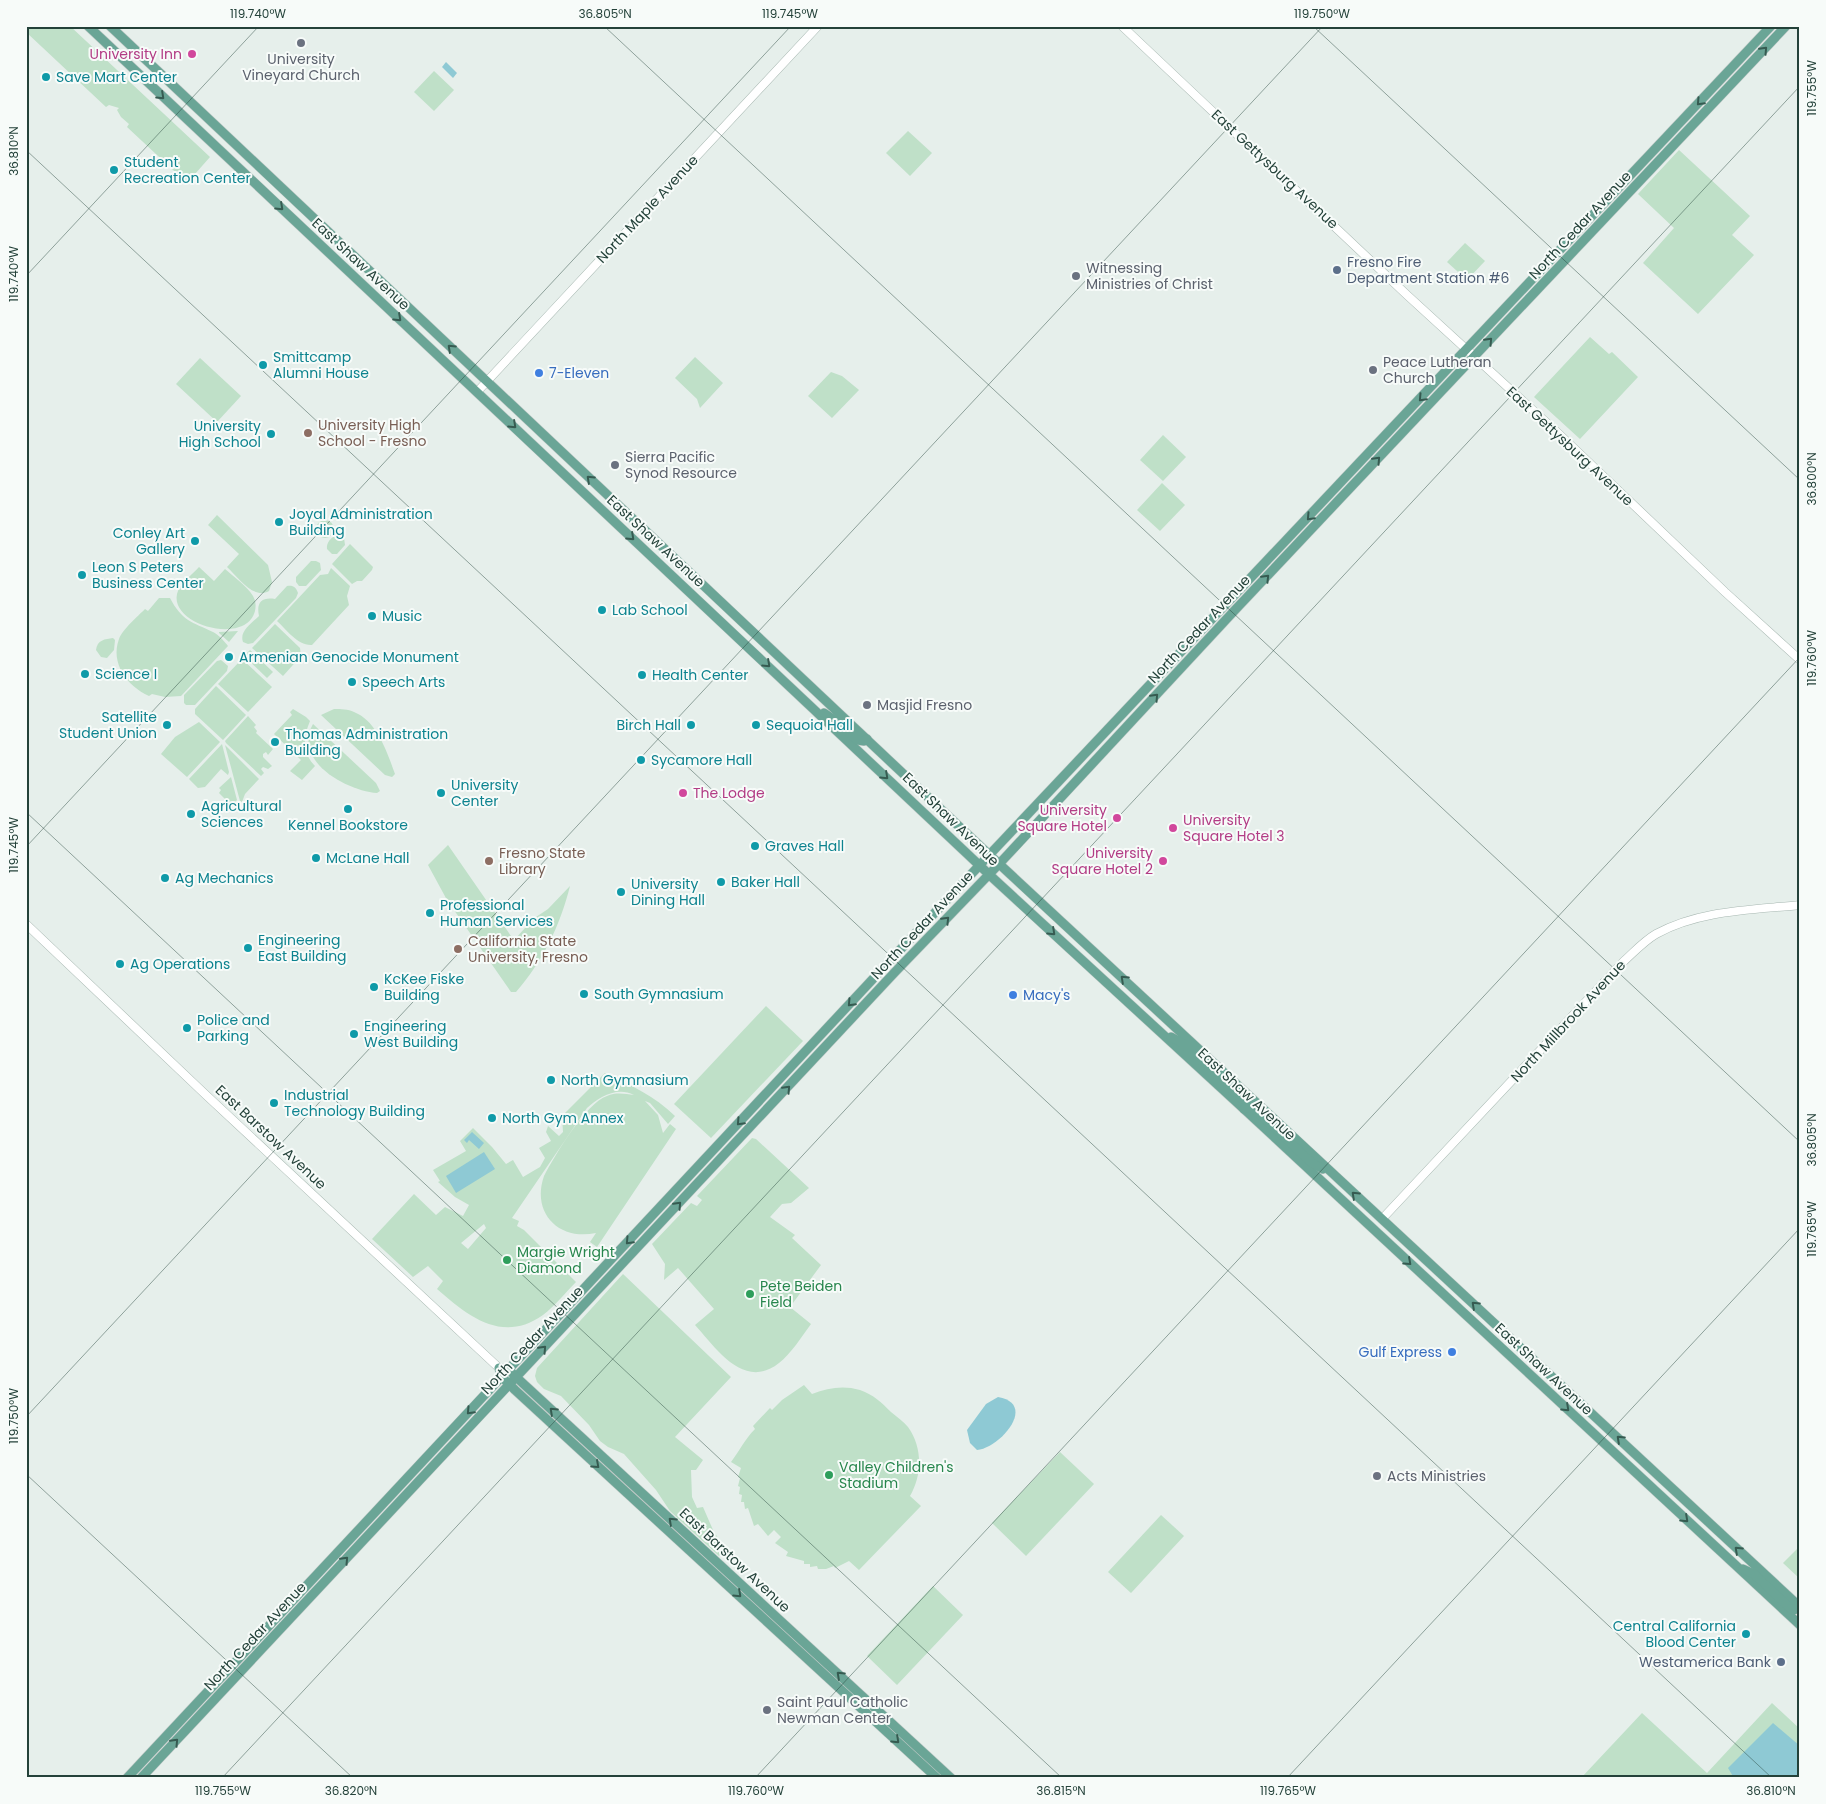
<svg xmlns="http://www.w3.org/2000/svg" width="1826" height="1804" viewBox="0 0 1826 1804" font-family="Poppins,sans-serif">
<rect width="100%" height="100%" fill="#e6efeb"/>
<!-- green -->
<g fill="#bfe0c8" fill-rule="evenodd">
<polygon points="26,26 70,26 210,157 187,183 127,127 129,124 121,117 117,110 119,108 109,105 106,107 26,32 28,29"/>
<polygon points="434,71 454,90 434,111 414,92"/>
<polygon points="908,131 932,153 910,176 886,153"/>
<polygon points="1679,150 1750,216 1732,235 1754,255 1698,314 1643,263 1674,228 1638,194"/>
<polygon points="1465,243 1485,261 1467,280 1447,262"/>
<polygon points="1590,337 1609,354 1612,352 1638,377 1580,439 1534,397"/>
<polygon points="695,357 723,383 700,408 697,399 675,378"/>
<polygon points="200,358 241,396 217,422 176,384"/>
<polygon points="831,372 842,376 859,390 832,418 808,396"/>
<polygon points="1163,435 1186,457 1163,481 1140,460"/>
<polygon points="1162,483 1185,505 1160,531 1137,510"/>
<path d="M217,515L268,565L272,582L269,591C253,600 238,577 227,567L239,554L208,525Z"/>
<circle cx="325" cy="529" r="9"/>
<path d="M337,535L344,538L345,545L337,554H332L327,549C326,543 331,537 337,535Z"/>
<polygon points="350,544 373,567 372,570 362,581 357,581 352,584 332,564"/>
<polygon points="311,561 316,561 320,563 321,570 306,586 299,586 296,582 296,577"/>
<path d="M199,567L214,581L225,569C234,577 247,586 253,596C256,601 256,606 255,611C246,646 170,625 177,594C179,584 193,574 199,567Z"/>
<path d="M331,568L350,586L347,596L349,605L312,645C298,646 287,630 277,621L320,575L328,574Z"/>
<path d="M287,586C293,585 296,587 298,593L296,598L253,643L248,644L243,642C239,631 252,623 259,616C256,602 262,597 275,599Z"/>
<path d="M159,598H170C182,621 192,622 213,632C219,635 224,641 228,646L181,696L165,697L152,694L149,696C127,686 110,663 119,639C122,630 138,616 145,609L148,611Z"/>
<polygon points="275,624 300,648 301,656 283,676 252,648"/>
<polygon points="238,631 229,642 219,633 219,632"/>
<path d="M113,638L115,640L114,650L107,658L101,657L96,650C97,640 105,639 113,638Z"/>
<polygon points="250,650 273,672 267,678 244,656"/>
<polygon points="242,659 272,687 248,712 218,684"/>
<polygon points="221,660 228,666 227,671 195,705 186,705 184,703 184,695 217,661"/>
<polygon points="216,686 246,715 223,740 195,714 195,709"/>
<path d="M293,709L306,717L310,721C303,737 302,753 315,766L302,780L290,771L301,760L274,734L292,715L290,712Z"/>
<path d="M334,709C341,709 348,709 354,712C377,721 387,752 395,774L392,777L385,775L321,715Z"/>
<polygon points="248,716 256,725 254,727 257,731 256,733 273,749 268,755 266,752 263,754 263,757 272,766 268,769 263,767 261,769 264,773 261,776 226,743 225,741"/>
<polygon points="199,722 220,742 187,777 161,754 175,737"/>
<path d="M313,724L376,783L380,791L377,793C347,791 292,761 313,724Z"/>
<polygon points="222,744 229,772 228,775 221,769 205,787 198,788 189,779"/>
<polygon points="225,745 259,779 245,794 242,802 240,801"/>
<polygon points="231,777 237,800 232,806 219,793 221,790 219,788"/>
<path d="M448,845L511,936L516,938L533,919L548,909L570,886C560,926 543,961 516,992H511L447,900L428,865Z"/>
<polygon points="766,1006 803,1041 711,1138 674,1104"/>
<path d="M605,1073C630,1085 655,1096 675,1116L668,1124L650,1103L645,1101L658,1115L663,1133L670,1124L676,1129L597,1247L590,1242L596,1233C559,1241 531,1213 544,1176C555,1155 586,1103 607,1096C616,1092 625,1094 634,1095C617,1086 599,1097 587,1108L512,1218L519,1221L517,1226L524,1230L576,1282C565,1293 555,1306 543,1315C502,1344 468,1316 437,1289L443,1281L428,1266L413,1277L372,1239L414,1194L436,1215L445,1207L463,1216L469,1205L455,1197L438,1182L440,1181L433,1170L466,1151L460,1141L473,1128L492,1147L506,1164L513,1160L523,1177L540,1167L545,1158L539,1148L551,1141L546,1132L548,1126L559,1136L563,1132L562,1116ZM484,1224L486,1228L468,1249L461,1243Z"/>
<path d="M752,1138L756,1139L809,1188L791,1203L782,1204L770,1217L795,1235L792,1238L821,1265L790,1307L811,1324C803,1335 790,1355 779,1363C744,1391 716,1348 695,1325L714,1309L678,1268L664,1280L665,1264L652,1244L691,1203L697,1206L702,1200L697,1196Z"/>
<polygon points="623,1274 731,1377 675,1437 703,1460 696,1470 691,1470 692,1497 697,1508 703,1507 713,1530 725,1549 719,1556 670,1511 656,1490 624,1454 608,1447 600,1441 589,1425 561,1396 544,1389 537,1382 535,1376 537,1368"/>
<path d="M804,1385L812,1394C828,1388 843,1385 860,1390C874,1395 881,1402 891,1412C897,1417 904,1422 908,1427C923,1448 922,1475 910,1496L921,1506L859,1570L849,1561L835,1568L834,1566L826,1569H818L817,1566L810,1567V1564H804V1561L786,1556L788,1552L775,1543L781,1537L774,1530L768,1536L758,1524L754,1526L748,1508L745,1509L744,1502H741L742,1495L739,1494L740,1487L738,1486L740,1478L738,1477L741,1468L731,1462C740,1450 745,1439 755,1429L753,1426L770,1408L772,1410L782,1400Z"/>
<polygon points="1060,1452 1094,1484 1026,1556 992,1523"/>
<polygon points="1161,1515 1184,1536 1131,1593 1108,1572"/>
<polygon points="1800,1546 1800,1579 1783,1563"/>
<polygon points="933,1586 963,1615 897,1685 867,1656"/>
<polygon points="1772,1703 1800,1729 1800,1778 1581,1778 1642,1713 1707,1773"/>
</g>
<!-- water -->
<g fill="#8ec9d4">
<polygon points="446,62 457,73 453,78 442,67"/>
<polygon points="472,1132 484,1143 479,1149 469,1140 467,1143 464,1140"/>
<polygon points="484,1152 495,1169 456,1193 446,1176"/>
<path d="M998,1397C1038,1404 1000,1448 977,1450L970,1443L967,1430L986,1404Z"/>
<polygon points="1773,1723 1800,1746 1800,1778 1734,1778 1728,1768"/>
</g>
<g fill="none" stroke-linecap="round" stroke-linejoin="round">
<!-- minor casing -->
<g stroke="#a8b8b2" stroke-width="9">
<g id="minor">
<polyline points="1122,26 1407,295 1559,434 1725,592 1800,660"/>
<polyline points="477,392 818,26"/>
<polyline points="26,924 206,1095 499,1368"/>
<path d="M1382,1219L1623,962C1634,952 1644,941 1656,934C1699,910 1752,910 1800,905"/>
</g>
</g>
<!-- major casing -->
<g stroke="#c2cac8" stroke-width="10">
<g id="major">
<polyline points="88,26 995,880 1244,1109 1800,1625"/>
<polyline points="110,26 982,848 1800,1607"/>
<polyline points="824,713 836,721 857,740 864,741 867,739"/>
<polyline points="1171,1037 1182,1043 1242,1099 1248,1100 1252,1099"/>
<polyline points="1244,1109 1249,1107 1255,1110 1312,1163 1323,1169"/>
<polyline points="1743,1569 1754,1574 1791,1609 1794,1610 1800,1607"/>
<polyline points="127,1778 927,921 1771,26"/>
<polyline points="141,1778 895,972 1000,863 1234,611 1786,26"/>
<polyline points="937,1778 515,1390 502,1377 499,1368 509,1370 516,1377 951,1778"/>
</g>
</g>
<!-- minor -->
<use href="#minor" stroke="#fff" stroke-width="8"/>
<!-- major -->
<use href="#major" stroke="#6aa596" stroke-width="9"/>
</g>
<!-- one-way arrows -->
<defs><path id="oneway-chevron" d="M-2-3.5L2.5 0L-2 3.5" fill="none" stroke-width="1.6" stroke-linecap="round" stroke-linejoin="round" transform="scale(1.25)"/></defs>
<g stroke="#365b51">
<use href="#oneway-chevron" transform="translate(1764 50) rotate(-47)"/>
<use href="#oneway-chevron" transform="translate(161 96) rotate(43)"/>
<use href="#oneway-chevron" transform="translate(1700 102) rotate(133)"/>
<use href="#oneway-chevron" transform="translate(280 207) rotate(43)"/>
<use href="#oneway-chevron" transform="translate(398 318) rotate(43)"/>
<use href="#oneway-chevron" transform="translate(1489 341) rotate(-47)"/>
<use href="#oneway-chevron" transform="translate(451 348) rotate(-137)"/>
<use href="#oneway-chevron" transform="translate(1422 398) rotate(133)"/>
<use href="#oneway-chevron" transform="translate(513 425) rotate(43)"/>
<use href="#oneway-chevron" transform="translate(1377 460) rotate(-47)"/>
<use href="#oneway-chevron" transform="translate(590 479) rotate(-137)"/>
<use href="#oneway-chevron" transform="translate(1310 517) rotate(133)"/>
<use href="#oneway-chevron" transform="translate(631 537) rotate(43)"/>
<use href="#oneway-chevron" transform="translate(1266 578) rotate(-46)"/>
<use href="#oneway-chevron" transform="translate(767 664) rotate(43)"/>
<use href="#oneway-chevron" transform="translate(1155 697) rotate(-47)"/>
<use href="#oneway-chevron" transform="translate(885 776) rotate(43)"/>
<use href="#oneway-chevron" transform="translate(946 920) rotate(-46)"/>
<use href="#oneway-chevron" transform="translate(1052 932) rotate(43)"/>
<use href="#oneway-chevron" transform="translate(1124 979) rotate(-137)"/>
<use href="#oneway-chevron" transform="translate(851 1003) rotate(133)"/>
<use href="#oneway-chevron" transform="translate(787 1089) rotate(-47)"/>
<use href="#oneway-chevron" transform="translate(740 1122) rotate(133)"/>
<use href="#oneway-chevron" transform="translate(1355 1195) rotate(-137)"/>
<use href="#oneway-chevron" transform="translate(678 1205) rotate(-47)"/>
<use href="#oneway-chevron" transform="translate(629 1241) rotate(133)"/>
<use href="#oneway-chevron" transform="translate(1408 1262) rotate(42)"/>
<use href="#oneway-chevron" transform="translate(1475 1305) rotate(-137)"/>
<use href="#oneway-chevron" transform="translate(543 1349) rotate(-47)"/>
<use href="#oneway-chevron" transform="translate(1566 1408) rotate(43)"/>
<use href="#oneway-chevron" transform="translate(470 1411) rotate(133)"/>
<use href="#oneway-chevron" transform="translate(553 1411) rotate(-137)"/>
<use href="#oneway-chevron" transform="translate(1620 1439) rotate(-137)"/>
<use href="#oneway-chevron" transform="translate(596 1465) rotate(42)"/>
<use href="#oneway-chevron" transform="translate(1685 1519) rotate(43)"/>
<use href="#oneway-chevron" transform="translate(672 1521) rotate(-137)"/>
<use href="#oneway-chevron" transform="translate(1738 1550) rotate(-137)"/>
<use href="#oneway-chevron" transform="translate(345 1560) rotate(-47)"/>
<use href="#oneway-chevron" transform="translate(738 1594) rotate(43)"/>
<use href="#oneway-chevron" transform="translate(840 1675) rotate(-137)"/>
<use href="#oneway-chevron" transform="translate(896 1740) rotate(43)"/>
<use href="#oneway-chevron" transform="translate(175 1742) rotate(-47)"/>
</g>
<!-- ticks -->
<path fill="none" stroke="#24423a" stroke-width="1" stroke-opacity="0.45" d="M604,26L1800,1142M1313,26L1800,480M26,150L1772,1778M26,276L259,26M26,812L1062,1778M26,847L791,26M26,1417L1323,26M26,1474L353,1778M222,1778L1800,86M755,1778L1800,657M1287,1778L1800,1228"/>
<!-- markers -->
<g fill="#6b7280" stroke="#f7fbf9" stroke-width="2">
<circle cx="301" cy="43" r="5"/>
<circle cx="1076" cy="276" r="5"/>
<circle cx="1373" cy="370" r="5"/>
<circle cx="615" cy="465" r="5"/>
<circle cx="867" cy="705" r="5"/>
<circle cx="1377" cy="1476" r="5"/>
<circle cx="767" cy="1710" r="5"/>
</g>
<g fill="#d1479c" stroke="#f7fbf9" stroke-width="2">
<circle cx="192" cy="54" r="5"/>
<circle cx="683" cy="793" r="5"/>
<circle cx="1117" cy="818" r="5"/>
<circle cx="1173" cy="828" r="5"/>
<circle cx="1163" cy="861" r="5"/>
</g>
<g fill="#0f9aa8" stroke="#f7fbf9" stroke-width="2">
<circle cx="46" cy="77" r="5"/>
<circle cx="114" cy="170" r="5"/>
<circle cx="263" cy="365" r="5"/>
<circle cx="271" cy="434" r="5"/>
<circle cx="279" cy="522" r="5"/>
<circle cx="195" cy="541" r="5"/>
<circle cx="82" cy="575" r="5"/>
<circle cx="602" cy="610" r="5"/>
<circle cx="372" cy="616" r="5"/>
<circle cx="229" cy="657" r="5"/>
<circle cx="85" cy="674" r="5"/>
<circle cx="642" cy="675" r="5"/>
<circle cx="352" cy="682" r="5"/>
<circle cx="167" cy="725" r="5"/>
<circle cx="691" cy="725" r="5"/>
<circle cx="756" cy="725" r="5"/>
<circle cx="275" cy="742" r="5"/>
<circle cx="641" cy="760" r="5"/>
<circle cx="441" cy="793" r="5"/>
<circle cx="348" cy="809" r="5"/>
<circle cx="191" cy="814" r="5"/>
<circle cx="755" cy="846" r="5"/>
<circle cx="316" cy="858" r="5"/>
<circle cx="165" cy="878" r="5"/>
<circle cx="721" cy="882" r="5"/>
<circle cx="621" cy="892" r="5"/>
<circle cx="430" cy="913" r="5"/>
<circle cx="248" cy="948" r="5"/>
<circle cx="120" cy="964" r="5"/>
<circle cx="374" cy="987" r="5"/>
<circle cx="584" cy="994" r="5"/>
<circle cx="187" cy="1028" r="5"/>
<circle cx="354" cy="1034" r="5"/>
<circle cx="551" cy="1080" r="5"/>
<circle cx="274" cy="1103" r="5"/>
<circle cx="492" cy="1118" r="5"/>
<circle cx="1746" cy="1634" r="5"/>
</g>
<g fill="#5c6f8a" stroke="#f7fbf9" stroke-width="2">
<circle cx="1337" cy="270" r="5"/>
<circle cx="1781" cy="1662" r="5"/>
</g>
<g fill="#3f7fe0" stroke="#f7fbf9" stroke-width="2">
<circle cx="539" cy="373" r="5"/>
<circle cx="1013" cy="995" r="5"/>
<circle cx="1452" cy="1352" r="5"/>
</g>
<g fill="#8d6e63" stroke="#f7fbf9" stroke-width="2">
<circle cx="308" cy="433" r="5"/>
<circle cx="489" cy="861" r="5"/>
<circle cx="458" cy="949" r="5"/>
</g>
<g fill="#2e9e5b" stroke="#f7fbf9" stroke-width="2">
<circle cx="507" cy="1260" r="5"/>
<circle cx="750" cy="1294" r="5"/>
<circle cx="829" cy="1475" r="5"/>
</g>
<g text-anchor="middle" dominant-baseline="central" stroke-width="4" stroke-linejoin="round" paint-order="stroke">
<!-- hotel labels -->
<g font-size="14" fill="#b23c85" stroke="#f7fbf9" text-anchor="end">
<text x="182" y="54">University Inn</text>
<text x="693" y="793" text-anchor="start">The Lodge</text>
<text x="1107" y="810">University<tspan x="1107" dy="16">Square Hotel</tspan></text>
<text x="1183" y="820" text-anchor="start">University<tspan x="1183" dy="16">Square Hotel 3</tspan></text>
<text x="1153" y="853">University<tspan x="1153" dy="16">Square Hotel 2</tspan></text>
</g>
<!-- worship labels -->
<g font-size="14" fill="#5b616d" stroke="#f7fbf9" text-anchor="start">
<text x="301" y="59" text-anchor="middle">University<tspan x="301" dy="16">Vineyard Church</tspan></text>
<text x="1086" y="268">Witnessing<tspan x="1086" dy="16">Ministries of Christ</tspan></text>
<text x="1383" y="362">Peace Lutheran<tspan x="1383" dy="16">Church</tspan></text>
<text x="625" y="457">Sierra Pacific<tspan x="625" dy="16">Synod Resource</tspan></text>
<text x="877" y="705">Masjid Fresno</text>
<text x="1387" y="1476">Acts Ministries</text>
<text x="777" y="1702">Saint Paul Catholic<tspan x="777" dy="16">Newman Center</tspan></text>
</g>
<!-- culture labels -->
<g font-size="14" fill="#0d838f" stroke="#f7fbf9" text-anchor="start">
<text x="56" y="77">Save Mart Center</text>
<text x="124" y="162">Student<tspan x="124" dy="16">Recreation Center</tspan></text>
<text x="273" y="357">Smittcamp<tspan x="273" dy="16">Alumni House</tspan></text>
<text x="261" y="426" text-anchor="end">University<tspan x="261" dy="16">High School</tspan></text>
<text x="289" y="514">Joyal Administration<tspan x="289" dy="16">Building</tspan></text>
<text x="185" y="533" text-anchor="end">Conley Art<tspan x="185" dy="16">Gallery</tspan></text>
<text x="92" y="567">Leon S Peters<tspan x="92" dy="16">Business Center</tspan></text>
<text x="612" y="610">Lab School</text>
<text x="382" y="616">Music</text>
<text x="239" y="657">Armenian Genocide Monument</text>
<text x="95" y="674">Science I</text>
<text x="652" y="675">Health Center</text>
<text x="362" y="682">Speech Arts</text>
<text x="157" y="717" text-anchor="end">Satellite<tspan x="157" dy="16">Student Union</tspan></text>
<text x="681" y="725" text-anchor="end">Birch Hall</text>
<text x="766" y="725">Sequoia Hall</text>
<text x="285" y="734">Thomas Administration<tspan x="285" dy="16">Building</tspan></text>
<text x="651" y="760">Sycamore Hall</text>
<text x="451" y="785">University<tspan x="451" dy="16">Center</tspan></text>
<text x="201" y="806">Agricultural<tspan x="201" dy="16">Sciences</tspan></text>
<text x="348" y="825" text-anchor="middle">Kennel Bookstore</text>
<text x="765" y="846">Graves Hall</text>
<text x="326" y="858">McLane Hall</text>
<text x="175" y="878">Ag Mechanics</text>
<text x="731" y="882">Baker Hall</text>
<text x="631" y="884">University<tspan x="631" dy="16">Dining Hall</tspan></text>
<text x="440" y="905">Professional<tspan x="440" dy="16">Human Services</tspan></text>
<text x="258" y="940">Engineering<tspan x="258" dy="16">East Building</tspan></text>
<text x="130" y="964">Ag Operations</text>
<text x="384" y="979">KcKee Fiske<tspan x="384" dy="16">Building</tspan></text>
<text x="594" y="994">South Gymnasium</text>
<text x="197" y="1020">Police and<tspan x="197" dy="16">Parking</tspan></text>
<text x="364" y="1026">Engineering<tspan x="364" dy="16">West Building</tspan></text>
<text x="561" y="1080">North Gymnasium</text>
<text x="284" y="1095">Industrial<tspan x="284" dy="16">Technology Building</tspan></text>
<text x="502" y="1118">North Gym Annex</text>
<text x="1736" y="1626" text-anchor="end">Central California<tspan x="1736" dy="16">Blood Center</tspan></text>
</g>
<!-- street labels -->
<g font-size="14" fill="#24423a" stroke="#f7fbf9">
<text transform="translate(1275 169) rotate(43)">East Gettysburg Avenue</text>
<text transform="translate(647 209) rotate(-47)">North Maple Avenue</text>
<text transform="translate(1580 225) rotate(-47)">North Cedar Avenue</text>
<text transform="translate(361 264) rotate(43)">East Shaw Avenue</text>
<text transform="translate(1570 446) rotate(43)">East Gettysburg Avenue</text>
<text transform="translate(656 541) rotate(43)">East Shaw Avenue</text>
<text transform="translate(1199 629) rotate(-47)">North Cedar Avenue</text>
<text transform="translate(951 819) rotate(44)">East Shaw Avenue</text>
<text transform="translate(922 925) rotate(-47)">North Cedar Avenue</text>
<text transform="translate(1568 1021) rotate(-47)">North Millbrook Avenue</text>
<text transform="translate(1247 1094) rotate(43)">East Shaw Avenue</text>
<text transform="translate(271 1137) rotate(43)">East Barstow Avenue</text>
<text transform="translate(532 1340) rotate(-47)">North Cedar Avenue</text>
<text transform="translate(1544 1369) rotate(43)">East Shaw Avenue</text>
<text transform="translate(735 1560) rotate(43)">East Barstow Avenue</text>
<text transform="translate(255 1636) rotate(-47)">North Cedar Avenue</text>
</g>
<!-- service labels -->
<g font-size="14" fill="#4e5e75" stroke="#f7fbf9" text-anchor="start">
<text x="1347" y="262">Fresno Fire<tspan x="1347" dy="16">Department Station #6</tspan></text>
<text x="1771" y="1662" text-anchor="end">Westamerica Bank</text>
</g>
<!-- shop labels -->
<g font-size="14" fill="#366cbe" stroke="#f7fbf9" text-anchor="start">
<text x="549" y="373">7-Eleven</text>
<text x="1023" y="995">Macy's</text>
<text x="1442" y="1352" text-anchor="end">Gulf Express</text>
</g>
<!-- education labels -->
<g font-size="14" fill="#785e54" stroke="#f7fbf9" text-anchor="start">
<text x="318" y="425">University High<tspan x="318" dy="16">School - Fresno</tspan></text>
<text x="499" y="853">Fresno State<tspan x="499" dy="16">Library</tspan></text>
<text x="468" y="941">California State<tspan x="468" dy="16">University, Fresno</tspan></text>
</g>
<!-- leisure labels -->
<g font-size="14" fill="#27864d" stroke="#f7fbf9" text-anchor="start">
<text x="517" y="1252">Margie Wright<tspan x="517" dy="16">Diamond</tspan></text>
<text x="760" y="1286">Pete Beiden<tspan x="760" dy="16">Field</tspan></text>
<text x="839" y="1467">Valley Children's<tspan x="839" dy="16">Stadium</tspan></text>
</g>
</g>
<!-- border -->
<rect width="1826" height="1804" fill="none" stroke="#f7fbf9" stroke-width="55"/>
<rect x="28" y="28" width="1770" height="1748" fill="none" stroke="#24423a" stroke-width="2"/>
<g font-size="12" text-anchor="middle" fill="#24423a">
<text x="258" y="18">119.740°W</text>
<text x="605" y="18">36.805°N</text>
<text x="790" y="18">119.745°W</text>
<text x="1322" y="18">119.750°W</text>
<text transform="translate(1812 88) rotate(-90)" y="4">119.755°W</text>
<text transform="translate(14 151) rotate(-90)" y="4">36.810°N</text>
<text transform="translate(14 274) rotate(-90)" y="4">119.740°W</text>
<text transform="translate(1812 479) rotate(-90)" y="4">36.800°N</text>
<text transform="translate(1812 658) rotate(-90)" y="4">119.760°W</text>
<text transform="translate(14 845) rotate(-90)" y="4">119.745°W</text>
<text transform="translate(1812 1140) rotate(-90)" y="4">36.805°N</text>
<text transform="translate(1812 1229) rotate(-90)" y="4">119.765°W</text>
<text transform="translate(14 1416) rotate(-90)" y="4">119.750°W</text>
<text x="223" y="1795">119.755°W</text>
<text x="351" y="1795">36.820°N</text>
<text x="756" y="1795">119.760°W</text>
<text x="1061" y="1795">36.815°N</text>
<text x="1288" y="1795">119.765°W</text>
<text x="1771" y="1795">36.810°N</text>
</g>
</svg>
